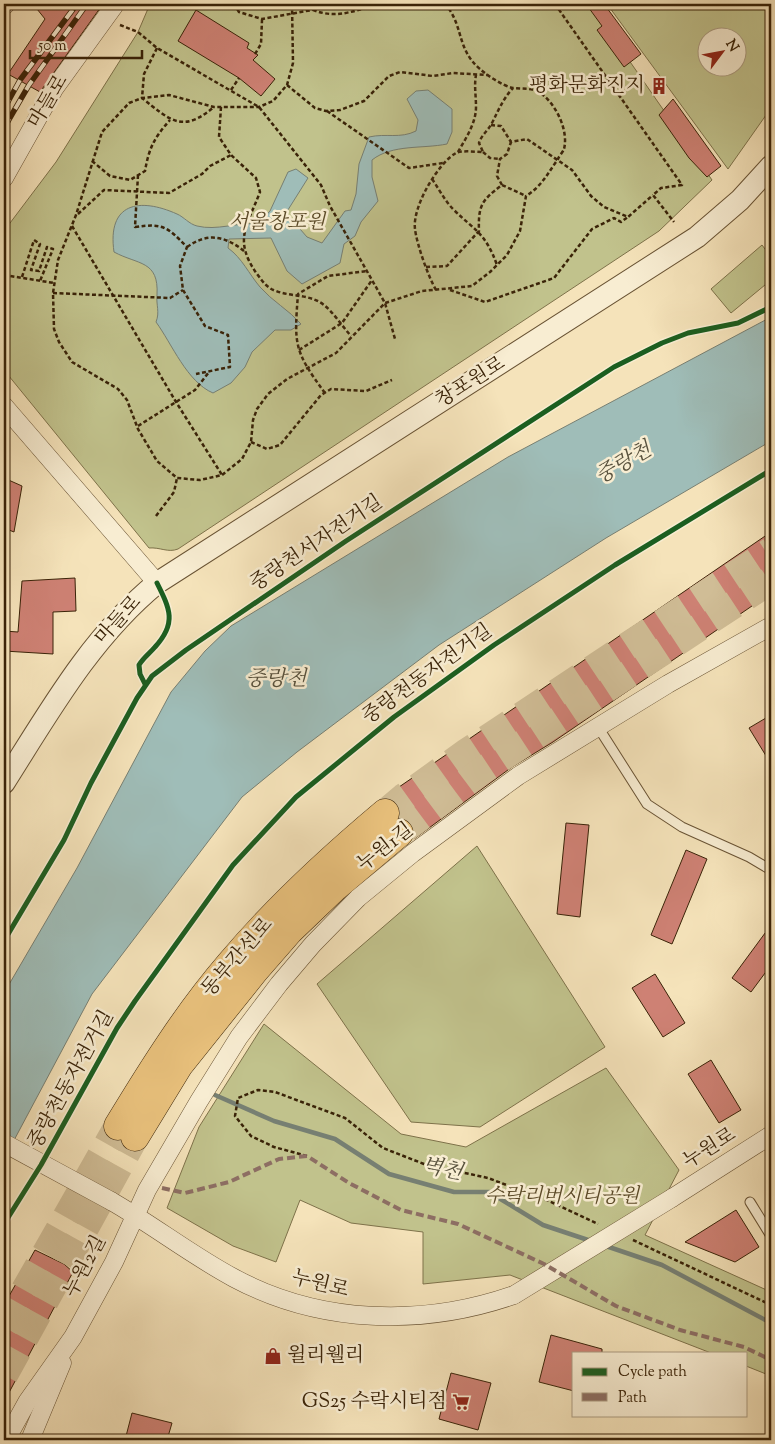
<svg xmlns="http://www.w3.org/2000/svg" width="775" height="1444" viewBox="0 0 775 1444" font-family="'Sorts Mill Goudy','Noto Serif KR',serif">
<rect width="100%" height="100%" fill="#f5e3ba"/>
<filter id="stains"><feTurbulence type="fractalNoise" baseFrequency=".004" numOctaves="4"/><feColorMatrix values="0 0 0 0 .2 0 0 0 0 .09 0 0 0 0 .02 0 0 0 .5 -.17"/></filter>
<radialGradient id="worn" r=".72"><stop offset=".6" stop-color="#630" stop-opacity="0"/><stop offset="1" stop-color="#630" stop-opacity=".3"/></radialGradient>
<!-- green -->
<g fill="#c1c28c" stroke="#7e724a" fill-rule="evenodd">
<path d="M150,4H590L712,180L659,231L178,549C168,553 160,547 149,548L4,370V231L56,162L138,32Z"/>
<path d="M607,4H771V108L728,169ZM708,38H738V68H708Z"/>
<polygon points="762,245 771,257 771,280 731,313 711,289"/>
<polygon points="477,846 605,1047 480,1127 411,1122 317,984"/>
<polygon points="264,1024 401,1134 466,1147 606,1068 679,1170 645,1235 771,1292 771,1376 746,1366 746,1353 711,1353 510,1275 423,1284 423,1232 351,1223 300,1200 276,1262 233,1246 167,1208 199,1127"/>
</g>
<!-- water -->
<g fill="#9fbdb8" stroke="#777f72">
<path d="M428,90L452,109V132L447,144C423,149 392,144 372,160V177L378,201L361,222L355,236L344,244L340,263L302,284L287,271L271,238L229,239L228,248C242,258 249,274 260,287C272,301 289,310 301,324L291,330H275L252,352L245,367L231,383L213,393C187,382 172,344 156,322C160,312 156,305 157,295C159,260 138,265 114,252C107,203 139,197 177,214C184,217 189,224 197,226C217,231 237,222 258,224L270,211L288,172L296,169L308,178L286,213L307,237L322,243L345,211L351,210L356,194L359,164L369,137C386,133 400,139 416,131L418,120L407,99L416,91Z"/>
<polygon points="771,317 771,441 606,538 439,645 297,752 242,797 92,994 4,1159 4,993 77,868 171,692 205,651 231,626 508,457"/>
</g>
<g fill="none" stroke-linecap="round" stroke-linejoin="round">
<!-- stream -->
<g stroke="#777f72" stroke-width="4.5">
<polyline points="215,1095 274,1121 335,1139 389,1174 454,1192 489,1192 543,1225 591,1241"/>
<polyline points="603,1245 662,1265 771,1323"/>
</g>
</g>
<!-- building -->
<g fill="#ce8174" stroke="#3a2308">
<polygon points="33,4 103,4 40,92 8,74 45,19"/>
<polygon points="586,4 604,4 641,54 624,67 597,30 602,26"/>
<polygon points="196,10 249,43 247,48 258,55 253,60 275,79 261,96 239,78 178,41"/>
<polygon points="673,99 721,166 707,177 689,158 659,115"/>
<polygon points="4,478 22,486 14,532 4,528"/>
<polygon points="771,532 771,593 553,742 512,767 414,839 414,830 411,823 400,818 400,811 397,803 391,799 383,798"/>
<polygon points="75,578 76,611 53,612 53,654 4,651 4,631 18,632 22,581"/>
<polygon points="771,715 771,764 749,728"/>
<polygon points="566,823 589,825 580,917 557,914"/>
<polygon points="686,850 707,859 672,944 651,935"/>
<polygon points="771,925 771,965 751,992 732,978"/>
<polygon points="655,974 685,1023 663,1037 632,988"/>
<polygon points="711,1060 741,1110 719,1123 688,1074"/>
<polygon points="736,1210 759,1247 735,1262 685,1242"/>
<polygon points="35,1250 64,1264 73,1272 4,1402 4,1305"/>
<polygon points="551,1335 602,1349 602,1353 574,1353 574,1391 539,1382"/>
<polygon points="451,1373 491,1383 478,1430 439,1419"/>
<polygon points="132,1413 172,1423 167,1440 125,1440"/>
</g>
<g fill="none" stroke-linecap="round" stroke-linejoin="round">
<!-- trunk-tunnel -->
<g stroke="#d0bd96" stroke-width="28" stroke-dasharray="28 14" stroke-linecap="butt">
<polyline points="385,813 404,797 467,752 771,551"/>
<polyline points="399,833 483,770 771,580"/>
<polyline points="4,1327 118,1126"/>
<polyline points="4,1375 135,1137"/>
</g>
<!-- service casing -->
<g stroke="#695334" stroke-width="11">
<g id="service">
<polyline points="598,727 647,804 682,827 749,857 771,870"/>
<polyline points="750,1202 771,1236"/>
</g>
</g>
<!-- minor casing -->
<g stroke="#695334" stroke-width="19">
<g id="minor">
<polyline points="4,6 6,4"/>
<polyline points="4,178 54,89 114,6"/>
<polyline points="4,406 157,583"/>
<polyline points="672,1198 771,1135"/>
<path d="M111,1201C153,1225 191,1255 234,1278C320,1324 422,1327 514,1295"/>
<polyline points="6,1440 27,1402 73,1337 114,1262 147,1190 199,1101 239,1037 279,984 313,944 358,898 413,853 518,776 668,684 771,626"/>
<polyline points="30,1440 62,1363"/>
</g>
</g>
<!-- tertiary casing -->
<g stroke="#695334" stroke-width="23">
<path id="tertiary" d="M4,783C49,712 91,637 157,583L697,237L740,200L771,166"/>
</g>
<!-- trunk casing -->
<g stroke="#3a2308" stroke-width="29">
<g id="trunk">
<path d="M118,1126C152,1070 187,1014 230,964C276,909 329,860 385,813"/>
<polyline points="135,1137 179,1065 255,970 289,931 335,887 399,833"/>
</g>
</g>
<!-- path -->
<g stroke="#3a2308" stroke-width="2.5" stroke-dasharray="4 2.5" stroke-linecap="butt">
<polyline points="234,4 239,12 262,19 312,10 328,4"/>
<path d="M292,4L293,63L287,85L273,101L259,107H214L169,95L142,98L129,103L102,132L76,215L58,260L53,293L54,329L59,342L72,362L118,389L127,400L138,429L157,461L177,478L200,480L222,475L242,459L251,442L253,420L257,409L268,394L287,379L336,353L385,303L422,291L472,286L490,272L507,255L520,231L526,196C542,186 548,173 558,159C559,156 563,152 564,149C569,130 555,102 539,92C532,88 522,89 513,88C503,86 488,76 480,69C456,49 464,25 445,4"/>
<path d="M301,4C332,22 348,12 380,4"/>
<polyline points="555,4 682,185 661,188 653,195 674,222"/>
<polyline points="120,25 138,32 157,48 259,107 321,185 330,206 385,303 395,339"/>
<polyline points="4,28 9,21"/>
<path d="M157,48L144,74L142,98C170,120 182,134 214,107"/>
<polyline points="255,54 261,44 262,20"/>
<polyline points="287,85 315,108 326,111 340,110 364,101 389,76 400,72 433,76 453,73 488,75"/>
<polyline points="231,90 239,78"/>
<path d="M221,107L219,137L231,155L256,178L260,192C247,226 233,240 257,274C263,282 267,288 276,291C292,297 310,294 324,305C334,313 342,326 351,336"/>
<polyline points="327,111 409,168 443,163"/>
<polyline points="491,125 501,126 511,142 527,139 572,170 591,196 604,207 628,217 653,195"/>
<path d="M458,152C466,138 476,123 476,107C476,95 474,86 476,75"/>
<polyline points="483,152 490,158 500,159"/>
<path d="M92,161L110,176L130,180L145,171C149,148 154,138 170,120"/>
<path d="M138,175L135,227C164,223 167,227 187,247L180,266L183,290L205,326L228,335L230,367L196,374"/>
<path d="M432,179C439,189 445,201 453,209C475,231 485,232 497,265"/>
<polyline points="502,185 497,176 500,159 507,154 511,142"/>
<polyline points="78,214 104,190 169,193 202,174 210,166 231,155"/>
<polyline points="72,226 176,402 222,475"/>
<path d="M187,247C208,232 225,236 244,251"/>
<path d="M426,267L447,266L479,231C478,205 482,200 502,185L526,196"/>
<polyline points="4,275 54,283"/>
<polyline points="22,277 34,240 40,244 31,270 39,271 47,247 53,249 40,281"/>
<path d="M436,290C428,276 417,245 415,229C412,207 438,163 456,153C463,150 475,152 483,152L479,143C482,134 488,131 492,123C499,109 503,99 513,88"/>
<polyline points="450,290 485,302 554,278 592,229 614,218 621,222 628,217"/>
<polyline points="53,293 170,298 183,290"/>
<polyline points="299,350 342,323 372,280"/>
<path d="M325,393C294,351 294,345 298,294L328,276L367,271"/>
<polyline points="138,426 195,390 209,372"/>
<polyline points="251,442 267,449 280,445 321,395 331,389 366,391 392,380"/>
<polyline points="156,516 174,492 177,478"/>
<polyline points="307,1156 274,1147 251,1136 235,1116 238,1098 258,1090 275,1092 345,1118 383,1148 424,1164 488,1178 549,1201 598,1224"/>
<polyline points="633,1240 771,1305"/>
</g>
<!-- service -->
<use href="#service" stroke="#f8edd2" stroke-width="9"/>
<!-- minor -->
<use href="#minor" stroke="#f8edd2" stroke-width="18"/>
<!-- tertiary -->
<use href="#tertiary" stroke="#f8edd2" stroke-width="21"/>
<!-- trunk -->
<use href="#trunk" stroke="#eac27d" stroke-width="28"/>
<!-- rail casing -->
<g stroke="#3a2308" stroke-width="5.5">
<g id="rail">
<polyline points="4,109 20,80 77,4"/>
<polyline points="4,128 29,85 87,4"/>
</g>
</g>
<!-- rail -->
<use href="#rail" stroke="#f8edd2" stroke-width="4" stroke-dasharray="11" stroke-linecap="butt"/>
<!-- minor-bridge casing -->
<g stroke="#695334" stroke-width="19" stroke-linecap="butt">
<g id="minor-bridge">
<polyline points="4,1143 111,1201"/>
<polyline points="514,1295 672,1198"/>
</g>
</g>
<!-- minor-bridge -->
<use href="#minor-bridge" stroke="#f8edd2" stroke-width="18"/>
<!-- quiet -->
<polyline stroke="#8d6e63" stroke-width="4" stroke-dasharray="8 4" stroke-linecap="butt" points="162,1188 185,1193 229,1182 279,1159 307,1156 349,1183 401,1210 458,1224 544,1264 616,1306 680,1330 744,1347 771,1360"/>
<!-- cycleway casing -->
<g stroke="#f8edd2" stroke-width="8">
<g id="cycleway">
<path d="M145,684L140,674L139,665C143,658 150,653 155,647C177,623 170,609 157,583"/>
<polyline points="4,941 64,840 91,783 137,698 152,676 186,650 346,541 614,367 662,343 688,333 738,323 771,307"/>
<polyline points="4,1224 41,1165 117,1028 135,1001 233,865 296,797 394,717 494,645 615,565 771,470"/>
</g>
</g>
<!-- cycleway -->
<use href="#cycleway" stroke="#1b5e20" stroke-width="5"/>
</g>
<!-- icons -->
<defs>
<g id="building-bare" transform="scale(1.35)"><path d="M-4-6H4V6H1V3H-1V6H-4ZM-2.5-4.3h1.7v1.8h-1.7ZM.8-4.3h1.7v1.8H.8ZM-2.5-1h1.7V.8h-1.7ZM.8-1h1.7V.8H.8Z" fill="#8f2418" stroke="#f8edd2" stroke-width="2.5" paint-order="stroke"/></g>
<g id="shop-bare" transform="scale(1.35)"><path d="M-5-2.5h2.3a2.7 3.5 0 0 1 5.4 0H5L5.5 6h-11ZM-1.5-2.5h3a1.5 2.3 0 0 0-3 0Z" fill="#8f2418" stroke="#f8edd2" stroke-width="2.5" paint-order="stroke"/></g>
<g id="supermarket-bare" transform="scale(1.35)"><path d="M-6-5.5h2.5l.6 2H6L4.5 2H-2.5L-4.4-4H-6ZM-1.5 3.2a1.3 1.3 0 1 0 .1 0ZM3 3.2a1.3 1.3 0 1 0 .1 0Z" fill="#8f2418" stroke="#f8edd2" stroke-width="2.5" paint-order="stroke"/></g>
</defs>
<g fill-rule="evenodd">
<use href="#building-bare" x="659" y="86"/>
<use href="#shop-bare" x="273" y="1356"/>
<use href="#supermarket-bare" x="461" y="1402"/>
</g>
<g text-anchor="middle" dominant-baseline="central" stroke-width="5" stroke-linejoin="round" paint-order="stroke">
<!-- poi labels -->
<g font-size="20" fill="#3a2308" stroke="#f8edd2" text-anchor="end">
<text x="645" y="86">평화문화진지</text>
<text x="287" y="1356" text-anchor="start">윌리웰리</text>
<text x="447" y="1402">GS25 수락시티점</text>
</g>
<!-- street labels -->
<g font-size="20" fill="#3a2308" stroke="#f8edd2">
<text transform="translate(49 102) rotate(-59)">마들로</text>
<text transform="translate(471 383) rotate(-32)">창포원로</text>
<text transform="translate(317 544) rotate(-34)">중랑천서자전거길</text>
<text transform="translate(119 621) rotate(-48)">마들로</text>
<text transform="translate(428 675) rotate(-36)">중랑천동자전거길</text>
<text transform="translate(386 848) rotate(-38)">누원1길</text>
<text transform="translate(238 958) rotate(-49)">동부간선로</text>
<text transform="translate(72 1080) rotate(-61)">중랑천동자전거길</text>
<text transform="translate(710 1149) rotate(-32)">누원로</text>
<text transform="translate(86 1267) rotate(-62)">누원2길</text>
<text transform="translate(320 1285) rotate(14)">누원로</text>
</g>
<!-- park labels -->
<g font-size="20" font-style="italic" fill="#5c4b29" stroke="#f8edd2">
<text x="277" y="223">서울창포원</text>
<text x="562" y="1197">수락리버시티공원</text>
</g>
<!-- water labels -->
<g font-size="21" font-style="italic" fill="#58513d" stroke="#f8edd2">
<text transform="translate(624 464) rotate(-30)">중랑천</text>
<text x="276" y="680">중랑천</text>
<text transform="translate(442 1170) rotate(12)">벽천</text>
</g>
</g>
<!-- margin -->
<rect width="775" height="1444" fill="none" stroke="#f5e3ba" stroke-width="20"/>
<rect x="5" y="5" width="765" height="1434" fill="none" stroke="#3a2308" stroke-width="2.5"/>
<rect x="10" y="10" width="755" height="1424" fill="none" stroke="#3a2308"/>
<!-- legend -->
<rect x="572" y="1352" width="175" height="65" fill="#f8edd2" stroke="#ac9c81"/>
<rect x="582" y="1368" width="25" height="8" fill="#1b5e20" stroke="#ac9c81"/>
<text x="618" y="1376" font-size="15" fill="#3a2308">Cycle path</text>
<rect x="582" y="1393" width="25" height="8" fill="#8d6e63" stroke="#ac9c81"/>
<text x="618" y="1402" font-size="15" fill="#3a2308">Path</text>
<!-- north arrow -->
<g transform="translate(722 52) rotate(58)"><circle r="24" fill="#f8edd2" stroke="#ac9c81"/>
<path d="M0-4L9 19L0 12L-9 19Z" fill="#8f2418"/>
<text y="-8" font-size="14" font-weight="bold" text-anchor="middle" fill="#3a2308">N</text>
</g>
<!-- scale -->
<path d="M30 50v8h112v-8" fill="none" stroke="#3a2308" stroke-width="2.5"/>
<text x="38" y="50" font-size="15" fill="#3a2308" stroke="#f8edd2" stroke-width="4" paint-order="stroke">50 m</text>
<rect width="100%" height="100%" filter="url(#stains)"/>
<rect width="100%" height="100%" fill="url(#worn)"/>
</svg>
